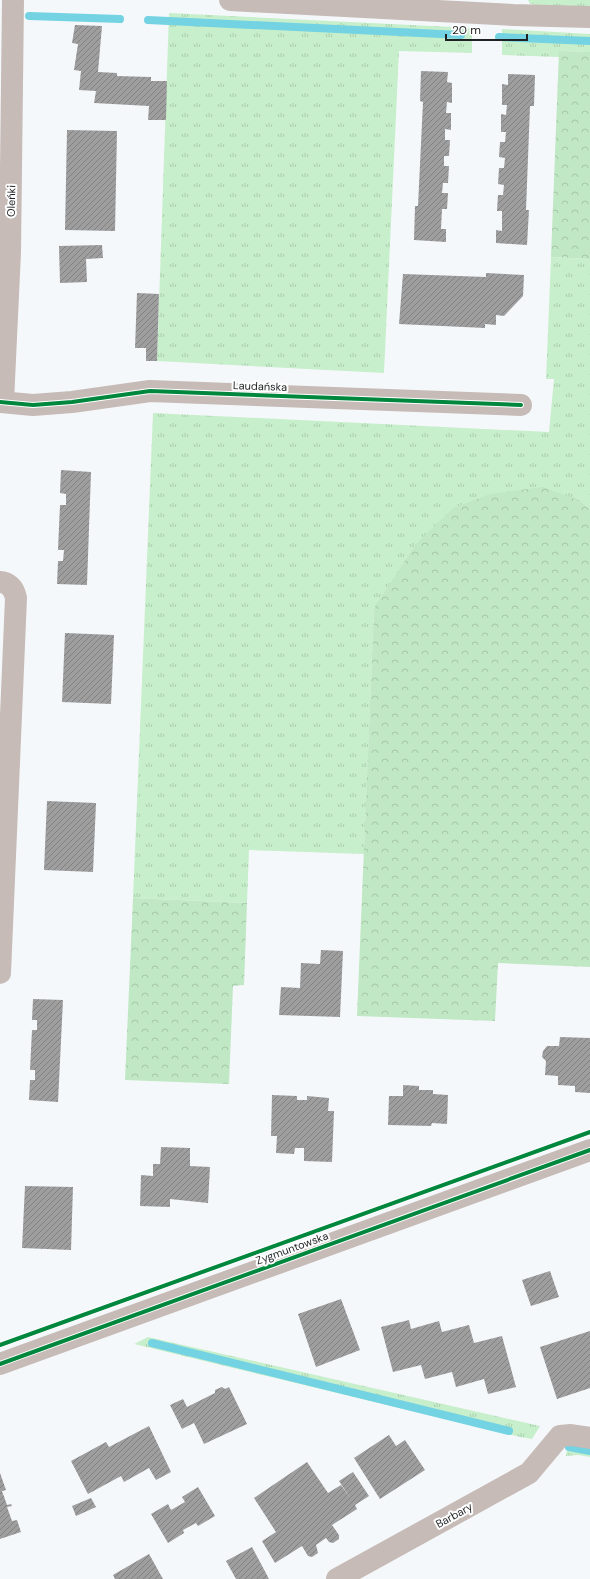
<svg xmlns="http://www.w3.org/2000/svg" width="590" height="1579" viewBox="0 0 590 1579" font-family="'DM Sans',sans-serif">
<defs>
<pattern id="grass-tufts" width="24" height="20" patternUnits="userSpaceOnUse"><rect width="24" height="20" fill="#c7efcb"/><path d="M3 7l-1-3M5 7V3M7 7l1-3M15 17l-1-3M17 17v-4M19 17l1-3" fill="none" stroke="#aacdae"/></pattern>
<pattern id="forest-crowns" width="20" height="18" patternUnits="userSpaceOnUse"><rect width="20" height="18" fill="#c0e8c4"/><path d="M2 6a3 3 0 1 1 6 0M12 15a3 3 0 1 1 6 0" fill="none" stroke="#a5c7a8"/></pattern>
<pattern id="building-hatch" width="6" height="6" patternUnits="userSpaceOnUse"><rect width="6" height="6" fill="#9e9e9f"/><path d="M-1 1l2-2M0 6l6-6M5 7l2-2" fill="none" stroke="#808081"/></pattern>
</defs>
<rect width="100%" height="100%" fill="#f5f8fb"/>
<!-- grass -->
<g fill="url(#grass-tufts)">
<polygon points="528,0 590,0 590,12 530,4"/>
<polygon points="169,13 472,28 472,53 399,51 384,373 157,361"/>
<polygon points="502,29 590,34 590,52 559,51 559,57 502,55"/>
<polygon points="551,257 590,259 590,510 581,501 374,608 364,854 249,850 247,903 133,898 153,413 549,432 554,379 546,379"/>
<polygon points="148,1337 540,1426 532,1439 520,1437 134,1344"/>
<polygon points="568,1443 590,1446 590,1457 578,1455 566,1456"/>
</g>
<!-- forest -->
<g fill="url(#forest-crowns)">
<polygon points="559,51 590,52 590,259 551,257"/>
<polygon points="543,487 581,501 590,510 590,967 498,963 495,1021 357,1016 374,608 416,544 453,508 490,494"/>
<polygon points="133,898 247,903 244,985 233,986 229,1084 125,1080"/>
</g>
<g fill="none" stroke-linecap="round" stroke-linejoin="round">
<!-- stream -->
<g stroke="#73d3e2" stroke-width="8">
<polyline points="29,16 120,19"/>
<polyline points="148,20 461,35"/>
<polyline points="499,37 590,41"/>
<polyline points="152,1343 509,1431"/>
<polyline points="569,1447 590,1451"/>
</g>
</g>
<!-- building -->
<g fill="url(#building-hatch)">
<polygon points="75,25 102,26 98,72 117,73 117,76 151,77 151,81 167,81 166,120 148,120 149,106 94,103 96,91 79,90 81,71 74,70 78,44 72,43"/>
<polygon points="421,71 448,72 447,82 452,83 452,103 447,102 446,113 451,113 451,130 445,129 445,140 450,140 449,156 444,156 444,166 449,166 448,183 443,183 442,193 448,193 447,209 442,209 441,229 446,229 446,242 414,240 415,206 418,206 423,102 420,101"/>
<polygon points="508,74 535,75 534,106 530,106 526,210 529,210 527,245 496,243 496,230 502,231 502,211 497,211 498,195 503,195 504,185 498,184 499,168 504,168 505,158 499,157 500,142 505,142 506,132 501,132 501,114 506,115 507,105 502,105 502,84 508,85"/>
<polygon points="67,130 117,131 115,231 65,230"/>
<polygon points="102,245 103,258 86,259 87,282 60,283 59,246"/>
<polygon points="486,273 524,275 523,296 504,316 496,315 496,325 485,324 485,328 399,324 403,274 486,277"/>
<polygon points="137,293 159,294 157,361 146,361 146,348 135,348"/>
<polygon points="61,470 91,472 87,585 57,584 58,561 63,561 64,550 58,550 60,505 66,505 66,494 60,493"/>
<polygon points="65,633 114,635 111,704 62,702"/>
<polygon points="47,801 96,803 93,872 44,870"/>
<polygon points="321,950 343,951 340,1017 279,1015 281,987 300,988 301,963 320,964"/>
<polygon points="33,999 63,1000 58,1102 29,1100 30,1080 35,1080 35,1070 30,1070 32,1030 37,1030 37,1020 32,1020"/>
<polygon points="560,1037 590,1038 590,1093 575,1092 575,1086 558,1085 558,1076 545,1075 546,1061 542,1057 543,1051 547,1046 559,1046"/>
<polygon points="403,1085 419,1086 419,1090 433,1090 433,1094 448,1095 447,1124 432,1123 431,1126 388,1125 389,1096 403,1096"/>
<polygon points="272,1095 297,1096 297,1100 307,1100 307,1096 329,1098 328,1111 334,1111 332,1162 304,1161 304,1148 295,1148 294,1154 276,1153 277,1136 271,1136"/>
<polygon points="161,1147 190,1148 190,1166 210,1167 208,1203 170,1199 170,1207 140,1206 141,1175 153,1176 153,1164 160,1164"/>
<polygon points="25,1186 73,1187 71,1250 22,1248"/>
<polygon points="550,1271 559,1297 531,1306 522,1280"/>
<polygon points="341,1299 360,1350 316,1367 298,1314"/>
<polygon points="409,1320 411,1329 439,1321 442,1332 469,1325 474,1343 502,1336 516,1387 488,1394 484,1379 456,1387 452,1372 425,1379 421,1365 393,1372 381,1327"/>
<polygon points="590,1331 590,1388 557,1399 540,1347"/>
<polygon points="222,1387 225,1389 229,1387 247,1424 204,1444 194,1423 182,1429 170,1405 183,1399 187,1407 215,1393 215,1390"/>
<polygon points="149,1426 171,1472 156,1480 149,1468 124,1482 121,1476 88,1494 71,1461 106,1442 109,1447"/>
<polygon points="389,1435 396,1446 405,1440 425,1470 380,1499 354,1458"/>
<polygon points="307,1462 328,1493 341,1485 351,1499 339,1481 353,1472 369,1496 355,1505 357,1509 332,1525 339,1535 339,1539 333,1543 329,1542 326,1538 316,1545 318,1553 312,1557 308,1556 302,1546 275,1563 262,1541 276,1532 254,1498"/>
<polygon points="0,1473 6,1490 2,1491 7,1505 11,1504 12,1506 7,1507 12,1521 17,1520 21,1532 0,1539"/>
<polygon points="198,1487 215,1516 198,1526 196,1523 183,1530 184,1533 168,1543 151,1514 168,1504 171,1510 185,1502 182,1497"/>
<polygon points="91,1498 96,1507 76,1516 72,1506"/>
<polygon points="252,1547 269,1579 236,1579 226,1561"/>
<polygon points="149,1554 163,1579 115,1579 113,1575"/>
</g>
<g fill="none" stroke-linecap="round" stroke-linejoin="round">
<!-- minor -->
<g stroke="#c6bbb7" stroke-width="22">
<polyline points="230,0 513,15 590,17"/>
<polyline points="0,402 33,405 72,402 150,391 521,405"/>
<polyline points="3,402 10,252 13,0"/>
<path d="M0,582C10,583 14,589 16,598L0,973"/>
<polyline points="0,1364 590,1150"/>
<polyline points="337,1579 529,1473 560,1436 571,1435 590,1438"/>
</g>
<!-- cycleway casing -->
<g stroke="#fff" stroke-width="6">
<g id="cycleway">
<polyline points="0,402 33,405 72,402 150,391 521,405"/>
<polyline points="0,1345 590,1132"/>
<polyline points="0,1364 590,1150"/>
</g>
</g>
<!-- cycleway -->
<use href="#cycleway" stroke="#00873e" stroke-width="4"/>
</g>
<g text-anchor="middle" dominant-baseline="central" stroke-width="4" stroke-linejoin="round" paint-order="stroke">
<!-- street labels -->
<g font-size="11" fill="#1f2123" stroke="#fff">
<text transform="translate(11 201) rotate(-89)">Oleńki</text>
<text transform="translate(260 386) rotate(2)">Laudańska</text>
<text transform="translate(292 1248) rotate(-20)">Zygmuntowska</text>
<text transform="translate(454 1515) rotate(-29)">Barbary</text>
</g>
</g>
<!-- scale -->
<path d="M446 34v6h81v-6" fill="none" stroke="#1f2123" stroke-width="2"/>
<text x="452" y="34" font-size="12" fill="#1f2123" stroke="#ffffff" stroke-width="3" paint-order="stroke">20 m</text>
</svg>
